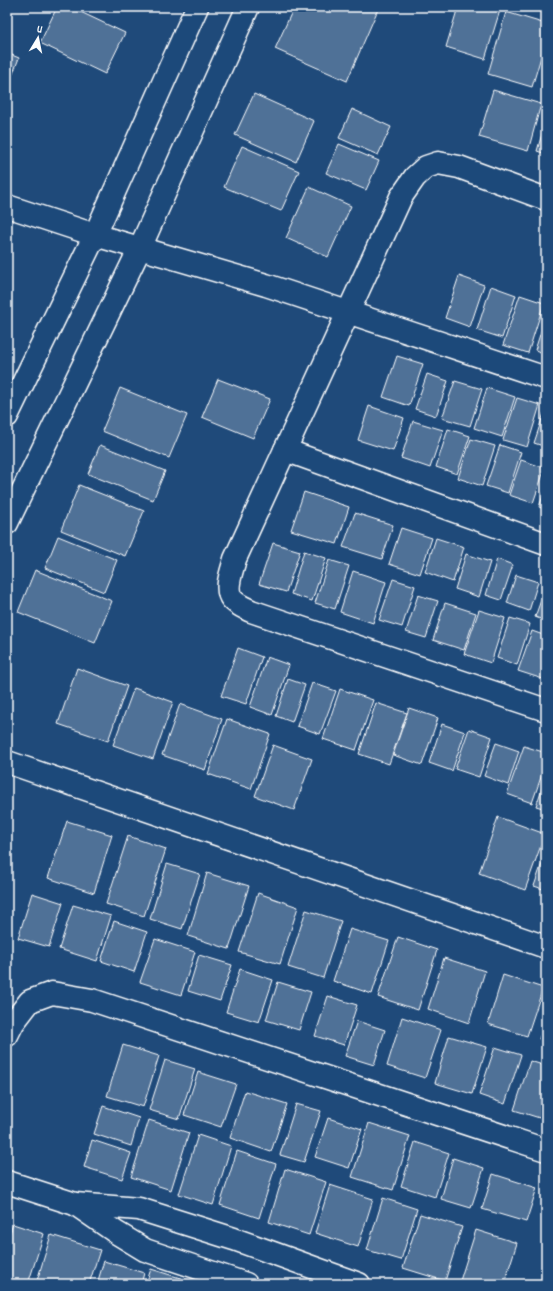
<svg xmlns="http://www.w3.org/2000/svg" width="553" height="1291" viewBox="0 0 553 1291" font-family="Dekko,sans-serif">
<rect width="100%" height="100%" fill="#1f4a7a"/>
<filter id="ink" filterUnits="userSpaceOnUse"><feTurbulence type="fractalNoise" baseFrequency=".025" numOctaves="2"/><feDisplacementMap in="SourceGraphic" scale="8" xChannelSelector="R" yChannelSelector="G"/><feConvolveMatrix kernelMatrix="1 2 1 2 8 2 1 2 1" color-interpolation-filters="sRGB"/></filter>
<g filter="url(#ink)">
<!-- building -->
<g fill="#507197" stroke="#fff">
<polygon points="57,7 70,7 125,33 105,74 40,43"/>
<polygon points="294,7 379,7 347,81 275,49"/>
<polygon points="458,7 501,7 485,59 446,47"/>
<polygon points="506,12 546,24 546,40 532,87 488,74"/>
<polygon points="7,53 19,58 7,89"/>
<polygon points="493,90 541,104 528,151 479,137"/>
<polygon points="254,94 314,121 296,162 235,135"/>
<polygon points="352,109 391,127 378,155 339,138"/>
<polygon points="546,120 546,154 537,151"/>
<polygon points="339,144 379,161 366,190 326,173"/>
<polygon points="242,146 299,171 281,211 224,187"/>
<polygon points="309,187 351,206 328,257 286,238"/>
<polygon points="459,276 484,285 470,327 445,318"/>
<polygon points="491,286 516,295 502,338 477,330"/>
<polygon points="520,295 544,303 528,353 503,345"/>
<polygon points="546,316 546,354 535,350"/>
<polygon points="397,356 423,364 409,406 383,397"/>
<polygon points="427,374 448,381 436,416 415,409"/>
<polygon points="218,379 270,399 253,438 202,417"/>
<polygon points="455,381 482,389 470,426 442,418"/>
<polygon points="120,388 187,415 169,458 102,431"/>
<polygon points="487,388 515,397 502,437 474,428"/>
<polygon points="517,398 540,405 527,447 503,440"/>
<polygon points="369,406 404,418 393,451 358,440"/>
<polygon points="544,413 546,414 546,447 534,443"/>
<polygon points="413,421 443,430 430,468 401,458"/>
<polygon points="448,429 470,436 457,474 436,467"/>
<polygon points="471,439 495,446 482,486 458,478"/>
<polygon points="100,445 165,471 153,500 88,474"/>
<polygon points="500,445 521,452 508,493 486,486"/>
<polygon points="521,460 545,468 533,503 509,495"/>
<polygon points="79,485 144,511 125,556 61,530"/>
<polygon points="546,487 546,510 539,507"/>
<polygon points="304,492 349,507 337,544 291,530"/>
<polygon points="355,513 393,525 382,559 343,547"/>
<polygon points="401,528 432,538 420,574 389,564"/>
<polygon points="58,536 117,560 104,592 45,568"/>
<polygon points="436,538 464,547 453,582 425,572"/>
<polygon points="273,543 300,551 286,592 259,584"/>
<polygon points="304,551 326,558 312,601 291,594"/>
<polygon points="466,554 490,562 479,597 455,589"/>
<polygon points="497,559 513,565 501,600 486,595"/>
<polygon points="329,560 349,566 335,609 315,603"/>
<polygon points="35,570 112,601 95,643 18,612"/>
<polygon points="353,571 386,582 373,623 340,612"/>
<polygon points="516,575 538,582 529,611 507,603"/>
<polygon points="393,579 415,586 402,627 379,620"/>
<polygon points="546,586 546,621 535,617"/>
<polygon points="418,595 438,601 426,638 406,632"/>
<polygon points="445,603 476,613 464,650 433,640"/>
<polygon points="479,610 505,618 491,663 464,654"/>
<polygon points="510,618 530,624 517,665 497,658"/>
<polygon points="532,631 546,636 546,680 518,671"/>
<polygon points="238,648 262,657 246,704 221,696"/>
<polygon points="267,657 289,665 272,715 250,707"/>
<polygon points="77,668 127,686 108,741 58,724"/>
<polygon points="288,679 305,685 292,722 276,716"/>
<polygon points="312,683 336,691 320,734 297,726"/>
<polygon points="134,688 173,702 153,759 113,745"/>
<polygon points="340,689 373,700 356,750 323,739"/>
<polygon points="376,703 407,713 389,764 359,754"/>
<polygon points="180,704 222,719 205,770 162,755"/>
<polygon points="409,708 438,718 422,765 393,755"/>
<polygon points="227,719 270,734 251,789 208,774"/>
<polygon points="442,724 465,732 452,771 429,763"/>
<polygon points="469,729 492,737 479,777 455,769"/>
<polygon points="496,743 519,751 508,785 484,776"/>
<polygon points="273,745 312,759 294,810 255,796"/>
<polygon points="524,746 546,753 546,763 532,803 507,794"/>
<polygon points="546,777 546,809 536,806"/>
<polygon points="498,817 545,834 525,890 479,873"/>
<polygon points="67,821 112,835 94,893 48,878"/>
<polygon points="128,836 166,849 144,916 106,904"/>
<polygon points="546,852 546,890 534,886"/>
<polygon points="167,864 200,874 182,929 150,919"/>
<polygon points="207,873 249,886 229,949 188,936"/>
<polygon points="32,893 63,903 49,947 18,938"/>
<polygon points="258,893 298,907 280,964 239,952"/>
<polygon points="73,905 111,916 97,961 59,949"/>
<polygon points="306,910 341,921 323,978 288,967"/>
<polygon points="114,921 147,932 134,972 101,961"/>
<polygon points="350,929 389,941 372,994 333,981"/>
<polygon points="398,937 437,950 418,1010 378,997"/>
<polygon points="155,939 195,952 181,995 140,982"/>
<polygon points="199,955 232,965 220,1001 188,991"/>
<polygon points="444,958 485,971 469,1023 428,1009"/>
<polygon points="240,969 273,980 259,1022 226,1012"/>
<polygon points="503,975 543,988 527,1036 488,1024"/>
<polygon points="278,982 311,992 299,1030 266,1020"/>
<polygon points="328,996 357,1005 344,1045 315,1036"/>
<polygon points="402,1017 441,1030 425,1078 387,1066"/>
<polygon points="546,1018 546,1041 539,1039"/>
<polygon points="357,1021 385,1030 374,1065 345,1056"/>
<polygon points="449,1036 487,1047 472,1094 435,1083"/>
<polygon points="123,1045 159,1056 143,1107 107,1096"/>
<polygon points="495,1047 521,1055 505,1104 479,1095"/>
<polygon points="165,1060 195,1069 179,1119 149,1110"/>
<polygon points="530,1061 546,1066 546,1120 514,1110"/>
<polygon points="198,1072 236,1084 221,1127 184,1115"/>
<polygon points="245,1091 287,1104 271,1152 230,1138"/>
<polygon points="296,1104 321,1111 304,1162 280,1155"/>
<polygon points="103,1106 139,1118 131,1146 94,1134"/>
<polygon points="328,1118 362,1129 349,1168 315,1157"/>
<polygon points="149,1120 189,1133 171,1190 131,1177"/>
<polygon points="369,1123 410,1136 393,1190 352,1177"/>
<polygon points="198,1135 231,1146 213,1205 179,1194"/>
<polygon points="92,1140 131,1153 122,1179 84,1167"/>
<polygon points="415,1142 449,1153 435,1197 401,1186"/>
<polygon points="237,1151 276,1164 259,1218 220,1205"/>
<polygon points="453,1158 484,1168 471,1208 441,1199"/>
<polygon points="285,1169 326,1182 309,1235 269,1222"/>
<polygon points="493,1174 537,1188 526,1222 482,1209"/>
<polygon points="330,1185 373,1199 358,1247 315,1233"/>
<polygon points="383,1198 417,1209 401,1260 367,1250"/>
<polygon points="420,1214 462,1227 445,1281 403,1268"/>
<polygon points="13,1224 44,1234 28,1284 22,1284 7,1279 7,1241"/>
<polygon points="476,1230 517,1243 504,1284 459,1284"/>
<polygon points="51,1235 100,1250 89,1284 36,1284"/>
<polygon points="104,1261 144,1273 141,1284 97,1284"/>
<polygon points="151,1269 190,1281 189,1284 146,1284"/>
</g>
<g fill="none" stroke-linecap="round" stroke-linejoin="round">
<!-- street casing -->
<g stroke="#fff" stroke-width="25">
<g id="street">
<path d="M546,199L459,167L438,163L426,167L415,177L401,197L235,559C232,571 224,589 232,599C237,605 245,608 251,611L546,710"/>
<polyline points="7,206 95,235 266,285 546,378"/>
<polyline points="7,416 95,235 197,7"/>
<polyline points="285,450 546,544"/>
<polyline points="7,523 140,248 248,7"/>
<polyline points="7,762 546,947"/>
<polyline points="7,1035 13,1023 30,1001 52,993 92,1000 546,1150"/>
<polyline points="7,1182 75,1204 139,1209 234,1239 359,1284"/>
<polyline points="75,1204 117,1233 145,1250 246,1284"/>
</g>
</g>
<!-- street -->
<use href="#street" stroke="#1f4a7a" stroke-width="22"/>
</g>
</g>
<!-- margin -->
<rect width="553" height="1291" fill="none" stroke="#1f4a7a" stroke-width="24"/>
<rect x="12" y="12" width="529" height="1267" fill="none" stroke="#fff" stroke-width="1.5" filter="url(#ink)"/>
<!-- north arrow -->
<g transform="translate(38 38) rotate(10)" stroke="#1f4a7a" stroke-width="3" paint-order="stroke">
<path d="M0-3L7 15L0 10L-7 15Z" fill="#ffffff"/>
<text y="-6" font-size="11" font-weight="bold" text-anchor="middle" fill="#ffffff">U</text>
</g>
</svg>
